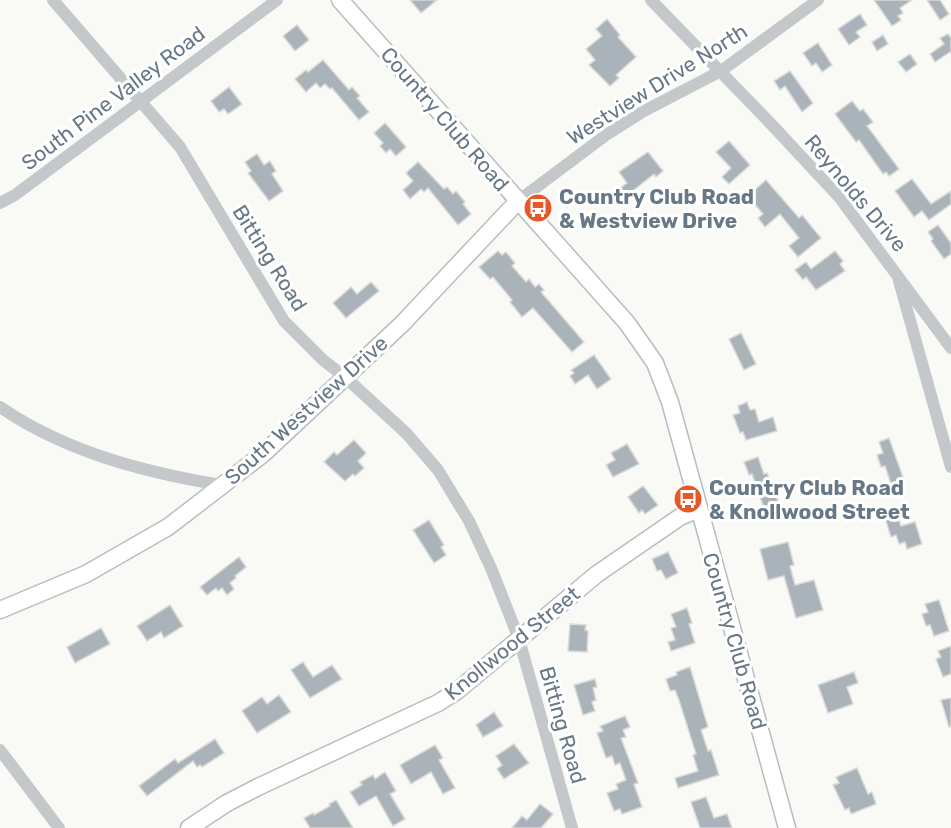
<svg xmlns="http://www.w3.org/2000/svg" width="951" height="828" viewBox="0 0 951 828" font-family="Rubik,sans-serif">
<rect width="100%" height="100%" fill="#f9f9f6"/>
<!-- building -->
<g fill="#aab3b9" stroke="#dadad8" stroke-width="1.5">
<polygon points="410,0 437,0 421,13"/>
<polygon points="874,0 912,0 900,8 903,13 898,16 901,20 892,26"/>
<polygon points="927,0 940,0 949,14 940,20"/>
<polygon points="860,14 867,25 856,32 860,37 849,45 838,29"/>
<polygon points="607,19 620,35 618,37 636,57 616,75 619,78 610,86 589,65 595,60 586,49 602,36 596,29"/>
<polygon points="297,25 309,40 295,51 283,36"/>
<polygon points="948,34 951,38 951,54 950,52 935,62 930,54 944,44 940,38"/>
<polygon points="883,35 888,44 877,51 872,42"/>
<polygon points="818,43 832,65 822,72 816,63 812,66 803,53"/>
<polygon points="910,54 917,64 906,72 898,62"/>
<polygon points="323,60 349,90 352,87 360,96 357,98 369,112 359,120 332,88 330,89 325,84 320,88 316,83 306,92 295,79 306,70 308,72"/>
<polygon points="790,71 813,103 802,112 785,86 780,90 774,81"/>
<polygon points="229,87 242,104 228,114 224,109 219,112 211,101"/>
<polygon points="852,101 860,111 863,109 873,122 867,126 899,169 889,176 886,172 883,174 859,140 856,142 835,114"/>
<polygon points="385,123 406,147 396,156 390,149 386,153 380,146 383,143 374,133"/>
<polygon points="729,141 750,165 729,184 722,177 731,168 716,152"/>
<polygon points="648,152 663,171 656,177 654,174 634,190 637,193 628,200 619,189 627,183 619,172"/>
<polygon points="257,154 264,165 270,161 276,171 272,174 283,191 269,201 248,173 251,171 245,162"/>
<polygon points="418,162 444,189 447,187 453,194 456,191 465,202 463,204 471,214 458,225 428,188 424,192 421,189 410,199 403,190 413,181 406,173"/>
<polygon points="912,179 931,204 951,191 951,204 929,220 922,211 914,217 895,191"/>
<polygon points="766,180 799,218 802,215 821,238 798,257 789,246 799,238 780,214 765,227 758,218 763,214 748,196"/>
<polygon points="938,225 951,243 951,254 944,259 931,241 933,239 928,232"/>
<polygon points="498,251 502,255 506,252 515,263 512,266 526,282 529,279 535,287 539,284 544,290 541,292 584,342 572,352 533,308 522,317 510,302 512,300 493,277 490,279 479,267"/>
<polygon points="835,251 843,261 840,264 845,271 816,290 806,277 803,280 795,270 806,262 811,269"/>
<polygon points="371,282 379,291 346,318 333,303 351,287 357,294"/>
<polygon points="741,333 756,364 744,370 729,339"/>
<polygon points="594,355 611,379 597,389 588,375 575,384 570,376 574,373 571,370"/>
<polygon points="747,402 750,410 755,409 759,422 773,417 777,431 746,440 743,432 740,433 733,415 740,413 738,406"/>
<polygon points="889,438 905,483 892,487 885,466 881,467 877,455 883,453 879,442"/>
<polygon points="354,440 366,453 358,461 364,468 355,476 353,474 345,481 324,462 334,452 337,455"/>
<polygon points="627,444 639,464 613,477 606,465 615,460 611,453"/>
<polygon points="758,457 764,474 767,473 781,509 766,514 752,474 749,475 744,462"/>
<polygon points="643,486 658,505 645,514 642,510 639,513 628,497"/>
<polygon points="897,514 901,526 915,522 922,544 907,549 905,542 899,544 896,535 891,537 885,518"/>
<polygon points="429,520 444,545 441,547 446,555 434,563 413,530"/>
<polygon points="788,542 794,565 790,566 795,585 814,580 823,610 796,618 784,576 768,580 760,549"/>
<polygon points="668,552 678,573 666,579 661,570 657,571 652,559"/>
<polygon points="239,557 246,567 235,576 236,578 230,583 234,589 227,595 222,588 218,591 216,588 207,595 200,587"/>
<polygon points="939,600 949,631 934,636 930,625 926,626 922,614 928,612 925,604"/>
<polygon points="170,605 183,626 164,638 161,632 147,641 137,626"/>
<polygon points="687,608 692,623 689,624 695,643 671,651 668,642 675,640 671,628 676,627 671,614"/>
<polygon points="570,624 586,625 585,630 588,631 587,652 568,651"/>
<polygon points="101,628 110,644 75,663 67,647"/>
<polygon points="951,646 951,674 943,677 936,659 941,657 938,651"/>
<polygon points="303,662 313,677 332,665 342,679 310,698 291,670"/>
<polygon points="690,667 708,727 701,730 708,751 711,750 719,775 678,788 675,778 698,771 693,755 696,754 679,700 675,690 670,691 666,679 677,675 676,672"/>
<polygon points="854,672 858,683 847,687 853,704 828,713 818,685"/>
<polygon points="595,679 597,687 593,688 596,700 592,702 595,711 583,715 574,685"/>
<polygon points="279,695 291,712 257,733 242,711 262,697 267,704"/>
<polygon points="951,698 951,727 949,727 941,700"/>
<polygon points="494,712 503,726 483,737 476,725"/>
<polygon points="625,716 630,727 623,730 626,737 621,738 638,783 634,784 642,807 622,814 620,809 614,811 607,793 618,789 616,784 626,780 620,763 615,765 612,756 606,758 597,733 603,731 600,726"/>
<polygon points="215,739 224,753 202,767 200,765 197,767 193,761 147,796 139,786 175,759 178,763"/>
<polygon points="514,744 529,763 504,779 497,769 502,765 496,756"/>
<polygon points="435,745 443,758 439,760 455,788 443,794 431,772 411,784 400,765"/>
<polygon points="857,768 868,794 872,792 876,804 851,814 849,808 845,810 833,785 839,783 836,777"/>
<polygon points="385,772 396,791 390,794 405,819 393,826 376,796 359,806 350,792 362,785 360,782 373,775 375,779"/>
<polygon points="706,797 714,818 727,814 732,828 700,828 691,802"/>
<polygon points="336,800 353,828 310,828 304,818 313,813 314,815 330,806 329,804"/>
<polygon points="540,804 553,814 541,828 512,828 522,816 527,820"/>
</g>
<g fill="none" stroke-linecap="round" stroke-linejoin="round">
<!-- secondary casing -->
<g stroke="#b8bdc2" stroke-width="19">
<g id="secondary">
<polyline points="340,0 627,323 655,363 670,402 787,828"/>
<polyline points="0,610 86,574 168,527 263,454 402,324 518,201"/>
<polyline points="189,828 227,803 258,787 438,703 457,691 597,574 680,517 699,509"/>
</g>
</g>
<!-- street -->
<g stroke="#c4c8cb" stroke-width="12">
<polyline points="53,0 180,147 284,321 323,360 345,377 406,433 438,470 469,521 491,568 519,639 572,828"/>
<polyline points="651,0 773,126 839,197 951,348"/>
<polyline points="518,201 606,135 644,111 721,71 818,0"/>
<polyline points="0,203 15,195 277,0"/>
<polyline points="899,281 951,467"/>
<path d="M0,407C66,452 143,472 221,485"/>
<polyline points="0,750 59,828"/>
</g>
<!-- secondary -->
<use href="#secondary" stroke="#fff" stroke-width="16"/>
</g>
<!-- icons -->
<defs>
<g id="bus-disc" transform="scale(1.5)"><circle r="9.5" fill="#e55929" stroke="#fff"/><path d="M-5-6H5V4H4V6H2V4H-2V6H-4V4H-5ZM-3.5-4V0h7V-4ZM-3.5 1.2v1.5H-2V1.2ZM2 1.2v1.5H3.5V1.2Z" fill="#fff"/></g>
</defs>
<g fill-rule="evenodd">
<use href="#bus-disc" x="538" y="208"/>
<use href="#bus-disc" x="688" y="499"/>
</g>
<g text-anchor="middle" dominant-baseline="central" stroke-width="6" stroke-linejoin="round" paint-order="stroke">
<!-- street labels -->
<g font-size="21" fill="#677887" stroke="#fff">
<text transform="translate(657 84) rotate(-32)">Westview Drive North</text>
<text transform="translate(113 98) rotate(-37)">South Pine Valley Road</text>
<text transform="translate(445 119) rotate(49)">Country Club Road</text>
<text transform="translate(856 193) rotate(50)">Reynolds Drive</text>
<text transform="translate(270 258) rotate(58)">Bitting Road</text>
<text transform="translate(306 410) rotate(-42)">South Westview Drive</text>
<text transform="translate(735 641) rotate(74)">Country Club Road</text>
<text transform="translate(512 643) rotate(-39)">Knollwood Street</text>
<text transform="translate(563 725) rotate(74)">Bitting Road</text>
</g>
<!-- poi labels -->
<g font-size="21" font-weight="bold" fill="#677887" stroke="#fff" text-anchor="start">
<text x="559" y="196">Country Club Road<tspan x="559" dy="24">&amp; Westview Drive</tspan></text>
<text x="709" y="487">Country Club Road<tspan x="709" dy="24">&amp; Knollwood Street</tspan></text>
</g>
</g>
</svg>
